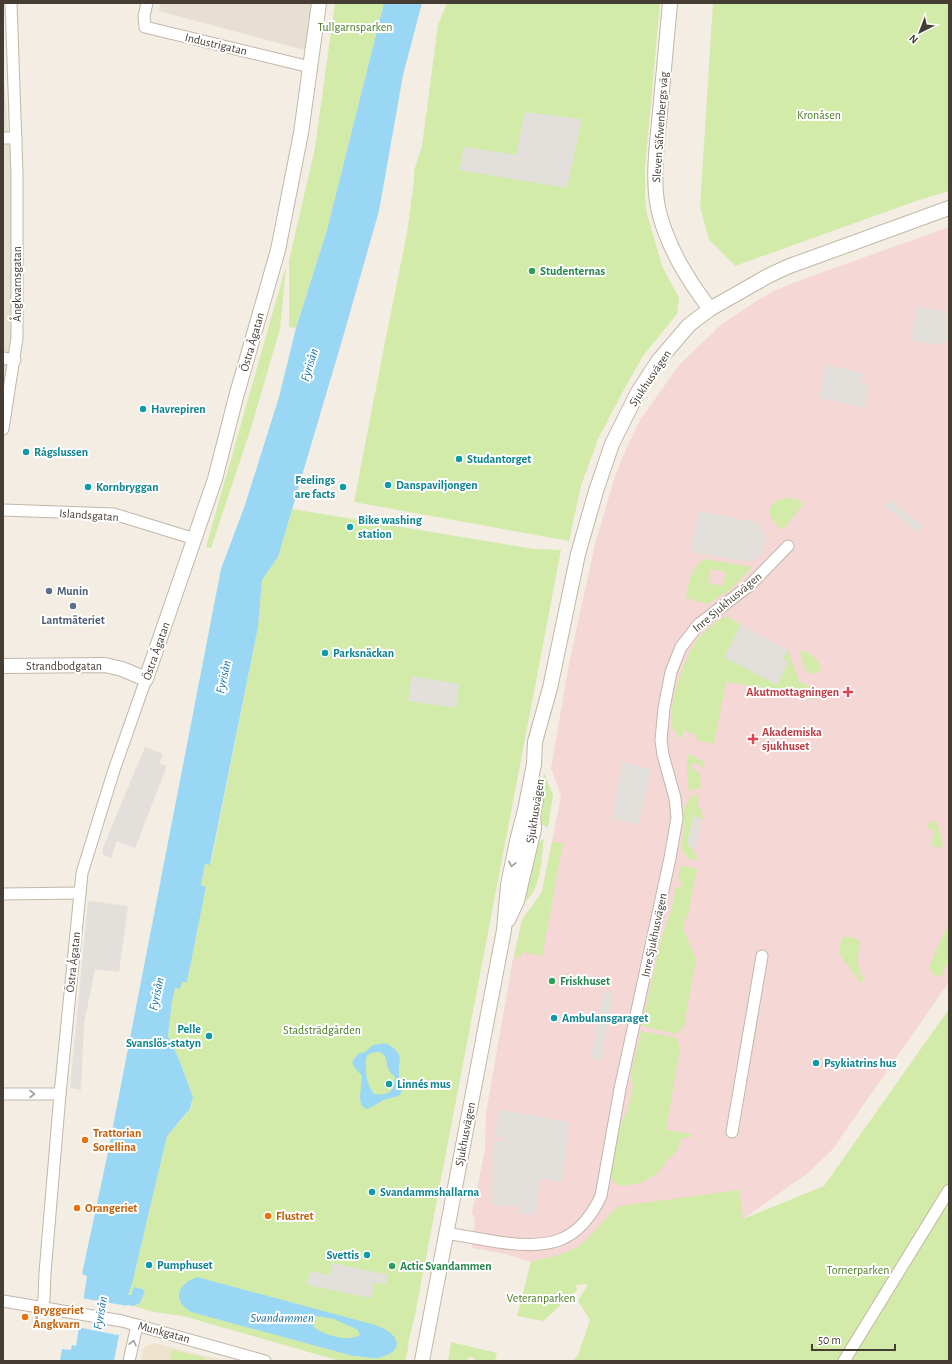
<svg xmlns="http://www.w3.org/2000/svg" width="952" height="1364" viewBox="0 0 952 1364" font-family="'Alegreya Sans',sans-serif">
<rect width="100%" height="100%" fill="#f3ede3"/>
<!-- residential -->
<g fill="#e7dfd1">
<polygon points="161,3 314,3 305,50 159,11"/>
<polygon points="3,71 11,164 20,198 12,346 3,407"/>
</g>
<!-- education -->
<polygon fill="#ede2cc" points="154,1343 225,1361 141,1361 144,1347"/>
<!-- medical -->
<polygon fill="#f5d7d5" points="949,227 949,982 832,1150 808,1173 743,1219 531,1262 506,1254 472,1248 475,1220 472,1212 485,1150 486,1113 512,964 522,920 542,892 561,796 551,768 569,664 595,544 615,476 627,447 640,420 680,364 722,324 758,300 776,290 795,282"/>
<!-- green -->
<g fill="#d2eba8" fill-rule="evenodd">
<polygon points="335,3 384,3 327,230 296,328 289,327 289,261 315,148"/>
<polygon points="447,3 660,3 645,168 645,199 647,214 662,266 679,298 677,314 643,356 622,393 598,439 581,486 569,541 354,502 384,347 407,233 414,181 414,171 422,146 438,25"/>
<polygon points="713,3 949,3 949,191 916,201 735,266 709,240 700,207"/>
<polygon points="286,266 280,329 250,431 211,548 206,547"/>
<path d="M786,498L797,499L803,504L783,530C767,519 762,503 786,498Z"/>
<polygon points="292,509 534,549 561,550 415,1315 409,1339 407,1355 404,1361 340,1361 183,1316 154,1312 133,1306 140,1303 144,1289 130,1295 128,1295 132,1284 167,1136 191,1109 193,1097 178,1057 168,1036 172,1001 175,988 182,982 187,981 206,887 201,885 205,864 211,864 258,627 262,580 278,557"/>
<path d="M705,559L752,567L731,589L708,604L686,598C689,583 691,567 705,559ZM711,569L726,572L723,586L708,583Z"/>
<path d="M726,616L741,625L725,657L789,663L783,659L788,650L799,681L813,688L815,692L811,701L802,694L726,682L714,744L698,741L696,738V735L683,730V739C680,736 675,733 673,728C666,707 685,657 697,640C705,630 715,622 726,616Z"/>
<path d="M803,650C811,655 818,658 821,667L819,671L813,674L806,671L800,653L801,651Z"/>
<polygon points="691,754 705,763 703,768 695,762 690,767 699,773 701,787 689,792 687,776 687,757"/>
<path d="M544,773L553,795L548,827C541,825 538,823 536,815Z"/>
<path d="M699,794C697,801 696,806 702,811V815L704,818V820L694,815L687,844L694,850L698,861L687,858L681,848L684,826L683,813L690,797Z"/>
<polygon points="932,821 936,822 938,826 943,845 940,848 931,845 934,830 926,828 927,825"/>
<path d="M544,839C541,860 542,887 525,902L535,847L538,842Z"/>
<polygon points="552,842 563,843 542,956 522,952 521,958 514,956 522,920 542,892"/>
<polygon points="681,866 698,869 693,888 688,915 684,922 684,931 696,959 684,1026 677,1034 642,1026 661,939 670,914 676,887 681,887 682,883 678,878"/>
<polygon points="949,921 949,959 942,975 937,977 932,974 929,967"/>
<path d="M842,937C848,937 858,936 860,943C858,959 855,965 864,979L861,984L839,953Z"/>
<path d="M949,1009V1361H572L578,1355L590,1320L578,1301L588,1284L576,1285L577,1290L543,1321L517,1316L531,1262C548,1257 567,1255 581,1244C595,1234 604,1217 619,1206L739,1190L743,1219L824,1186Z"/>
<polygon points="641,1031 677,1038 680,1048 666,1130 692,1134 692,1137 685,1137 681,1139 677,1151 666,1162 658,1173 641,1183 621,1186 616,1184 610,1176 620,1125 626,1114 633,1088 631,1075"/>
<polygon points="451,1342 497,1353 495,1361 475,1361 473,1357 470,1357 465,1361 448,1361"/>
<polygon points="173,1350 205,1358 204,1361 170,1361"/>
</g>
<!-- parking -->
<g fill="#e3e0dc">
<polygon points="525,112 582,119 567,188 459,170 464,147 516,155"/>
<polygon points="917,306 949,312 949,337 941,345 911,340"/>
<polygon points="826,365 863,373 861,384 869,386 864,408 819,398"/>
<polygon points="890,500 923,526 918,533 884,506"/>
<polygon points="699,511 759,523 766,537 761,556 749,562 690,552"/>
<polygon points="741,625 788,650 783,659 789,662 777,685 724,657"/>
<polygon points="412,676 459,684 456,708 408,701"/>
<polygon points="145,747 163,754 159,763 167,766 135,848 117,841 111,858 102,854 104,845"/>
<polygon points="622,762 651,769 639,824 612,819"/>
<polygon points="694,815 702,820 694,850 687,844"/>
<polygon points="88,901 128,906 119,972 95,969 84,1024 81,1090 70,1088"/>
<polygon points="603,992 613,994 601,1060 591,1058"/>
<polygon points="500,1109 569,1122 562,1182 540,1178 536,1215 520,1214 520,1207 492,1205 493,1141 503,1141 503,1138 494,1136"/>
<polygon points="332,1263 388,1275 386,1284 374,1283 371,1298 307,1285 310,1271 330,1275"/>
</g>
<!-- water -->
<g fill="#9ad7f5" fill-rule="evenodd">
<polygon points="384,3 422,3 403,75 379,211 343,337 278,557 262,580 258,627 210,865 205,864 201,885 206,887 187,982 182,982 180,989 175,988 172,1001 168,1036 178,1057 193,1097 190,1109 167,1136 132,1284 128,1295 131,1295 134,1287 145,1290 140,1303 133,1306 127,1305 127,1306 116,1334 119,1335 114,1361 60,1361 62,1349 71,1350 72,1345 76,1346 87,1276 82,1274 108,1152 221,569 245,505 279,397 296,328 327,230"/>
<path d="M386,1043C406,1055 398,1058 399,1077C399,1080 402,1083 403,1086C401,1100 393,1096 384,1100C377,1103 373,1108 366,1109L361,1105L360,1097L362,1076L354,1067L352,1062L358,1054L365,1052L373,1045ZM375,1052C388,1051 385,1062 389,1070C390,1073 393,1075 395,1077C394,1081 395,1084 393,1088C389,1095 381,1095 374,1094C366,1084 364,1067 367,1055Z"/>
<path d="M197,1277L375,1325C378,1326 383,1328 386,1330C405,1342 397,1354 378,1358C370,1359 361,1356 353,1356L191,1312C171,1300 178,1284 197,1277ZM316,1316L334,1319L358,1330L360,1335C348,1342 326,1336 315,1328C313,1326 312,1322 310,1320Z"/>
</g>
<!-- pier -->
<polygon fill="#f3ede3" points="81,1298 128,1306 117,1335 77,1327"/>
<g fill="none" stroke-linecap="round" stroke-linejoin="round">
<!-- minor casing -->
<g stroke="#c2b7a8" stroke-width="13">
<g id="minor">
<polyline points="147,3 144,16 145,27 310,67"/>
<polyline points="3,138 16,138"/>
<polyline points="3,358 15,360"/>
<polyline points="3,429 17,338 17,174 11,3"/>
<polyline points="3,510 114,514 195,539"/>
<polyline points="3,894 80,893"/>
<polyline points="3,1094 60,1094"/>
<polyline points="732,1132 762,956"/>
<path d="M446,1233C464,1236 481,1239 498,1242C547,1249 578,1245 601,1196L620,1089L670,858L677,818L675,798L663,755L661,740L664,708L671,672L681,647L699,624L750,585L788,546"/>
<polyline points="3,1301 122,1321 265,1361"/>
<polyline points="42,1307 44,1299 45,1273 60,1094 82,873 114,770 146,679"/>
<polyline points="129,1361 137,1325"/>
<polyline points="844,1361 949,1190"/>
</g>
</g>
<!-- tertiary casing -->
<g stroke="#c2b7a8" stroke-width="16">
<g id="tertiary">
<path d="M670,3C667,39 663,76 660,112C657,145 651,184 660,216C670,251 688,280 710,309"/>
<polyline points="3,666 105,665 122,669 146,679 215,479 236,397 278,250 301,133 319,3"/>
<polyline points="508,920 517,901 534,829 533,813 536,801"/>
<polyline points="422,1361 504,930 508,885 517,841 525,810 534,764 535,742 550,688 578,554 596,491 612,444 638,392 649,375 659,360 689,325 710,309 768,276 787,267 949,208"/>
</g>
</g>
<!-- minor -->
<use href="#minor" stroke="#fff" stroke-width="11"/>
<!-- tertiary -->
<use href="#tertiary" stroke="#fff" stroke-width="14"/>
</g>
<!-- one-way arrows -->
<defs><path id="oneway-chevron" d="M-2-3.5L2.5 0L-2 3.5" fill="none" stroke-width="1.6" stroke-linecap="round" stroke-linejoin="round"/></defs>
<g stroke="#a29e99">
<use href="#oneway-chevron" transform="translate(512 864) rotate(102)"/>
<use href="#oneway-chevron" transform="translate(32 1094)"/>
<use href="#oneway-chevron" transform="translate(133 1343) rotate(-77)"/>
</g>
<!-- markers -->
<g fill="#2e9e5b" stroke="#fff" stroke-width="1.5">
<circle cx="532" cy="271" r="4"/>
<circle cx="552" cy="981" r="4"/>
<circle cx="392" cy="1266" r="4"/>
</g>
<g fill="#0f9aa8" stroke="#fff" stroke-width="1.5">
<circle cx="143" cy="409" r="4"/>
<circle cx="26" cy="452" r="4"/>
<circle cx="459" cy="459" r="4"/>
<circle cx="388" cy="485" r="4"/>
<circle cx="88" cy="487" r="4"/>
<circle cx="343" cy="487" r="4"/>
<circle cx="350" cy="527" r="4"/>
<circle cx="325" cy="653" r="4"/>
<circle cx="554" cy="1018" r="4"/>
<circle cx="209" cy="1036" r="4"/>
<circle cx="816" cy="1063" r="4"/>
<circle cx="389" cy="1084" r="4"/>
<circle cx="372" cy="1192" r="4"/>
<circle cx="367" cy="1255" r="4"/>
<circle cx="149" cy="1265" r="4"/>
</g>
<g fill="#5c6f8a" stroke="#fff" stroke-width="1.5">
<circle cx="49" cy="591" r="4"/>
<circle cx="73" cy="606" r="4"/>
</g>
<g fill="#e0444e" stroke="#fff" stroke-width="1.5">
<path d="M846 686h4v4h4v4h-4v4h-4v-4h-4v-4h4z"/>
<path d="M751 733h4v4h4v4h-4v4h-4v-4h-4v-4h4z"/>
</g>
<g fill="#e8710a" stroke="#fff" stroke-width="1.5">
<circle cx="85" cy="1140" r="4"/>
<circle cx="77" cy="1208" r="4"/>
<circle cx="268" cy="1216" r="4"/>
<circle cx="25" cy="1317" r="4"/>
</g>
<g text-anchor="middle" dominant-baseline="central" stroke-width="4" stroke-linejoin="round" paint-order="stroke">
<!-- park labels -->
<g font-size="12" fill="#4a7b22" stroke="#fff">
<text x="355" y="27">Tullgarnsparken</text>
<text x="819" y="115">Kronåsen</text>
<text x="322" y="1030">Stadsträdgården</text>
<text x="858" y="1270">Tornerparken</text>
<text x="541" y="1298">Veteranparken</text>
</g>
<!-- street labels -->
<g font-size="12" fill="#453d33" stroke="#fff">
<text transform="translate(216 44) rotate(13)">Industrigatan</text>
<text transform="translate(660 127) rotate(-86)">Sleven Säfwenbergs väg</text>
<text transform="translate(17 284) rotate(-90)">Ångkvarnsgatan</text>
<text transform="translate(252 342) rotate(-74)">Östra Ågatan</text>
<text transform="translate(650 378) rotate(-56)">Sjukhusvägen</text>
<text transform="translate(89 515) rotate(4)">Islandsgatan</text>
<text transform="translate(727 602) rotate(-40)">Inre Sjukhusvägen</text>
<text transform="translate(156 651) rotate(-71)">Östra Ågatan</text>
<text x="64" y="666">Strandbodgatan</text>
<text transform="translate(535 811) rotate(-81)">Sjukhusvägen</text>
<text transform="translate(654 935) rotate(-78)">Inre Sjukhusvägen</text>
<text transform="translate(73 962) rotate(-84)">Östra Ågatan</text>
<text transform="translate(465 1134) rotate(-79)">Sjukhusvägen</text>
<text transform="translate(164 1332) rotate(15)">Munkgatan</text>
</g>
<!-- leisure labels -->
<g font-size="12" font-weight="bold" fill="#27864d" stroke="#fff" text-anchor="start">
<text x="540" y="271">Studenternas</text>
<text x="560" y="981">Friskhuset</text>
<text x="400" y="1266">Actic Svandammen</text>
</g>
<!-- culture labels -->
<g font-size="12" font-weight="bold" fill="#0d838f" stroke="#fff" text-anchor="start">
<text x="151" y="409">Havrepiren</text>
<text x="34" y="452">Rågslussen</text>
<text x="467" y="459">Studantorget</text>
<text x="335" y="480" text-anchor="end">Feelings<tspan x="335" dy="14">are facts</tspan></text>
<text x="396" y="485">Danspaviljongen</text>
<text x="96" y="487">Kornbryggan</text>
<text x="358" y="520">Bike washing<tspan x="358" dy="14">station</tspan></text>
<text x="333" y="653">Parksnäckan</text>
<text x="562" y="1018">Ambulansgaraget</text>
<text x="201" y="1029" text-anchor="end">Pelle<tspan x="201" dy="14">Svanslös-statyn</tspan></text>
<text x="824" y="1063">Psykiatrins hus</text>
<text x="397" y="1084">Linnés mus</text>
<text x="380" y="1192">Svandammshallarna</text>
<text x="359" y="1255" text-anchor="end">Svettis</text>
<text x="157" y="1265">Pumphuset</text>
</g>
<!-- service labels -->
<g font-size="12" font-weight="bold" fill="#4e5e75" stroke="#fff" text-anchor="start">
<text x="57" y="591">Munin</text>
<text x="73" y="620" text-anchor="middle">Lantmäteriet</text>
</g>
<!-- health labels -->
<g font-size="12" font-weight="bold" fill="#be3a42" stroke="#fff" text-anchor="end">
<text x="839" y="692">Akutmottagningen</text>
<text x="762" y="732" text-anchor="start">Akademiska<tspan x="762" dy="14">sjukhuset</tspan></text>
</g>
<!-- food labels -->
<g font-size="12" font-weight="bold" fill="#c56008" stroke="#fff" text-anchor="start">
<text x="93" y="1133">Trattorian<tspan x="93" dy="14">Sorellina</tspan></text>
<text x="85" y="1208">Orangeriet</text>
<text x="276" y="1216">Flustret</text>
<text x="33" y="1310">Bryggeriet<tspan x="33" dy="14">Ångkvarn</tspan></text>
</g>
<!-- water labels -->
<g font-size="13" font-style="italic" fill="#2379a7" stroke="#fff">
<text transform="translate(310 365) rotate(-73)">Fyrisån</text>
<text transform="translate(224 677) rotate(-78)">Fyrisån</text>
<text transform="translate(157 994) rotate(-78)">Fyrisån</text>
<text transform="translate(101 1313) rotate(-80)">Fyrisån</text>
<text x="282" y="1318">Svandammen</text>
</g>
</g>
<!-- border -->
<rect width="952" height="1364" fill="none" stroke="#453d33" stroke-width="8"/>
<!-- north arrow -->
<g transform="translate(920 32) rotate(222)" stroke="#ffffff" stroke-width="3" paint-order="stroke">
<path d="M0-3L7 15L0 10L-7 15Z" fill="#453d33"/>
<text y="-6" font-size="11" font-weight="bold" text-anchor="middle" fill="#453d33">N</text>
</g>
<!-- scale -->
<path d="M812 1344v6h83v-6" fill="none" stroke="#453d33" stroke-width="2"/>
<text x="818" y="1344" font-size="12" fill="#453d33" stroke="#ffffff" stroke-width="3" paint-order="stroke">50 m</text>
</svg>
